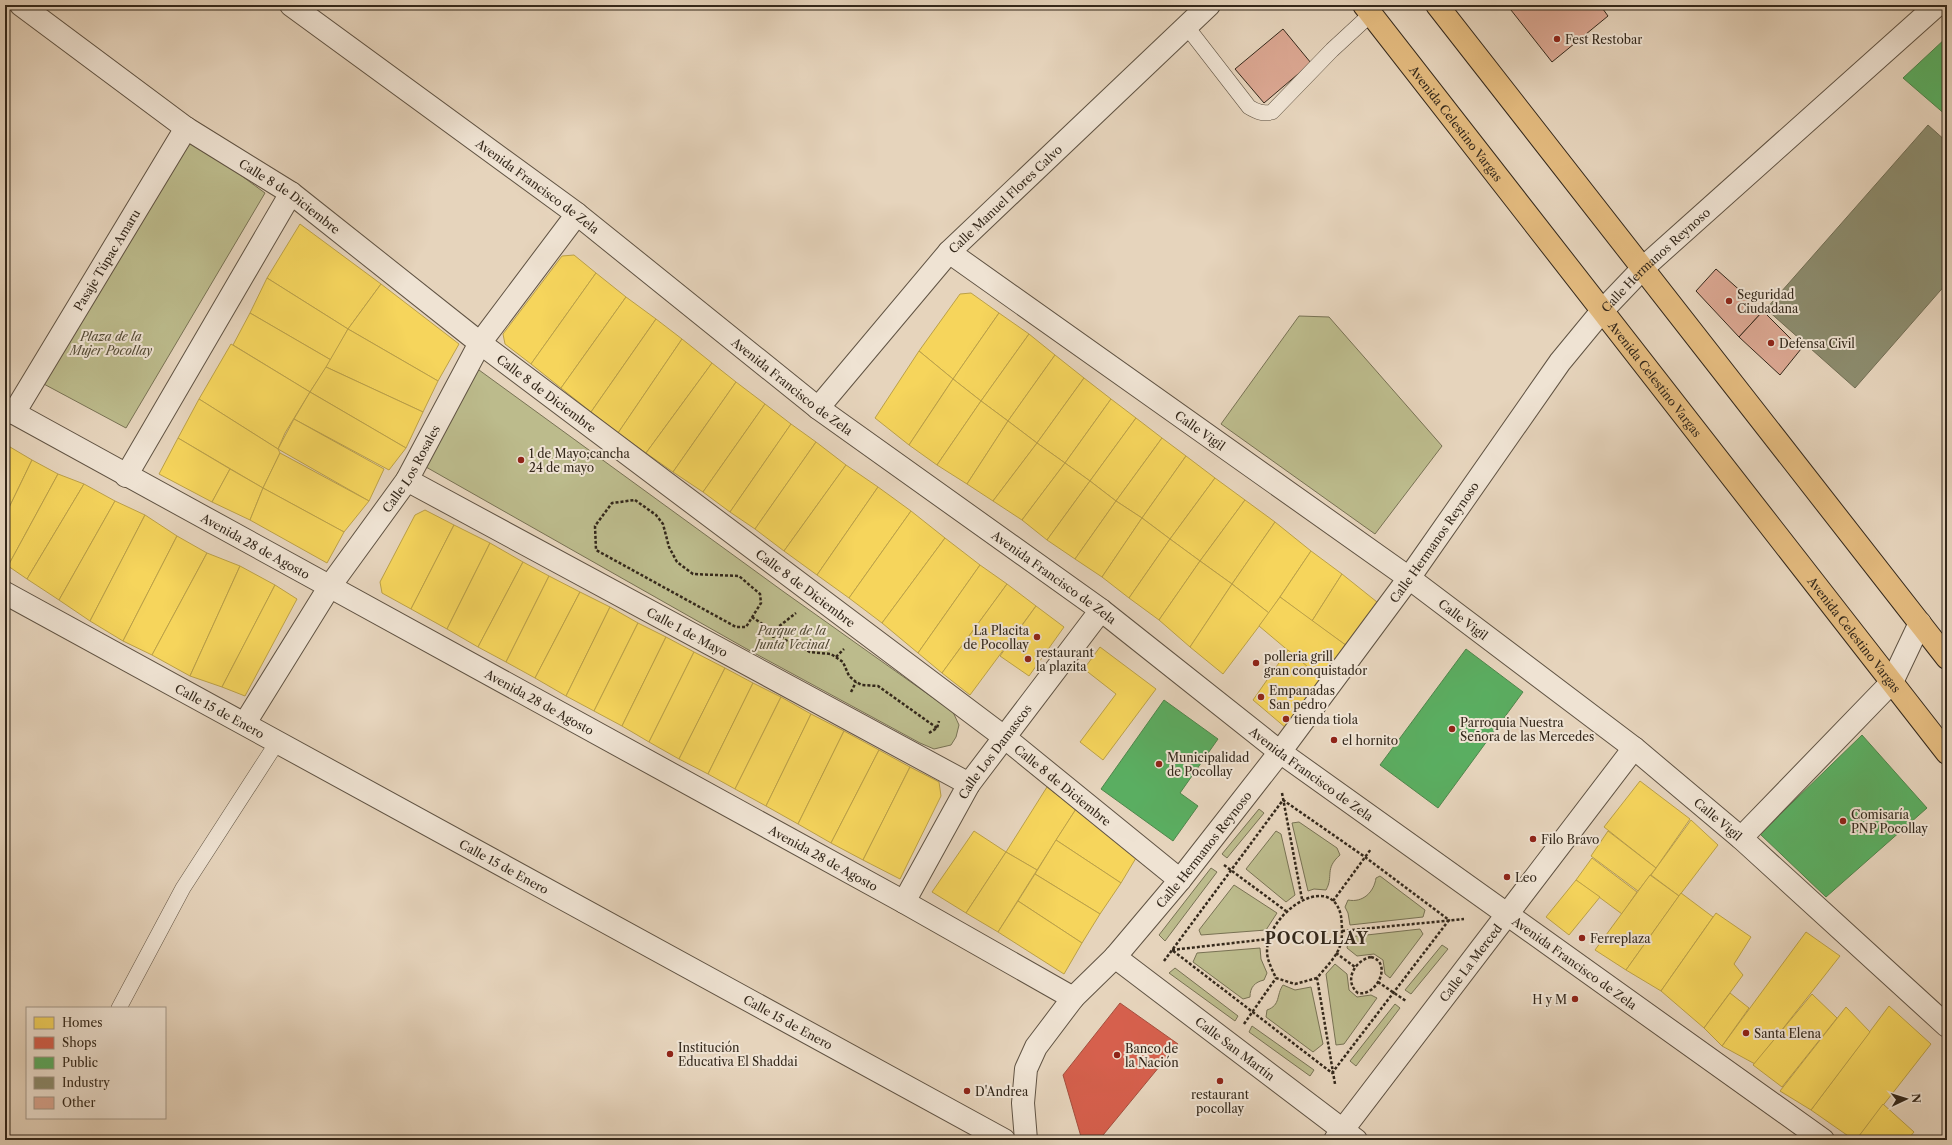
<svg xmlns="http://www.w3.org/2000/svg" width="1952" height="1145" viewBox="0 0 1952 1145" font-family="'Libre Caslon Text',serif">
<rect width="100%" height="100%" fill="#e6d4bc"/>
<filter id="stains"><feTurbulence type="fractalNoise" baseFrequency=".005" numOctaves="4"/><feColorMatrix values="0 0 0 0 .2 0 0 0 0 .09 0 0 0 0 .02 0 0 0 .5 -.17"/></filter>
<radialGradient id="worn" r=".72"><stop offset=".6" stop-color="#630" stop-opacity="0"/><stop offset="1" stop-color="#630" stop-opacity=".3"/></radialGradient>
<!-- green -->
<g fill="#bcbb8c" stroke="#787254">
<polygon points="175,127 265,193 126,428 27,375"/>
<polygon points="1299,316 1329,317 1442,446 1375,534 1221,424"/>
<polygon points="479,370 784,592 953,712 959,725 956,737 951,745 934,749 920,743 745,648 426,467 471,372"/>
<polygon points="1259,809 1264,813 1227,858 1222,854"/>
<path d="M1299,822L1337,848L1340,855C1324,869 1334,876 1326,890L1314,889L1308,891L1292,823Z"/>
<polygon points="1276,831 1281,834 1295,895 1286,902 1246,869"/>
<polygon points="1211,868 1217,872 1165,941 1159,935"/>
<path d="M1380,876L1425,910L1423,917L1350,925L1348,913L1345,907L1348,900C1363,903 1374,892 1376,878Z"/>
<polygon points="1234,885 1277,913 1266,930 1201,935 1199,930"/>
<polygon points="1420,929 1423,934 1390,978 1385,974 1383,960 1374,954 1357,956 1347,948 1349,937"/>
<polygon points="1442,945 1448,949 1411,994 1405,990"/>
<path d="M1260,948L1261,959L1267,973L1264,980C1255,982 1250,987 1250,997L1243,999L1193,962L1197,953Z"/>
<polygon points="1335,964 1347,974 1349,990 1357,997 1371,995 1377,998 1344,1044 1336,1045 1326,974"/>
<polygon points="1175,968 1238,1016 1235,1021 1169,973"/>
<path d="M1283,985L1295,990L1311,987L1323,1044L1313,1052L1266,1017L1267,1010C1281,1005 1276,995 1283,985Z"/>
<polygon points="1395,1004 1400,1008 1356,1066 1350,1061"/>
<polygon points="1252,1026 1314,1070 1310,1076 1249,1032"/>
</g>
<!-- homes -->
<g fill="#f6d55c" stroke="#bca148">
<polygon points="300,224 381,284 348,329 267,278"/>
<polygon points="574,255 596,273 531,364 505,344 503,334 562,256"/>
<polygon points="596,273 626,297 561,388 531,364"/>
<polygon points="267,278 348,329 331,360 250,313"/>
<polygon points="381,284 459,344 438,381 348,329"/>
<polygon points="971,293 999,313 953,379 919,351 960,294"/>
<polygon points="626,297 656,319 591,412 561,388"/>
<polygon points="250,313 331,360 310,392 233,345"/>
<polygon points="999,313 1029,334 981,401 953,379"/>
<polygon points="656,319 682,339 618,433 591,412"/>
<polygon points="348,329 438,381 423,412 326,367"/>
<polygon points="1029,334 1055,355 1008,421 981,401"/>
<polygon points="682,339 712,363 646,453 618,433"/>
<polygon points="231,344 310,392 285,433 278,449 199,399"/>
<polygon points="919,351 953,379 909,445 875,418"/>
<polygon points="1055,355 1084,378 1037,443 1008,421"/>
<polygon points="712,363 736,382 673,472 646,453"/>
<polygon points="326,367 423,412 406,448 310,392"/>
<polygon points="1084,378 1111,399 1065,463 1037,443"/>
<polygon points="953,379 981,401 937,465 909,445"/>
<polygon points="736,382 765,404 703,492 673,472"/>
<polygon points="310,392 406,448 389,470 294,419"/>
<polygon points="199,399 278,449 280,453 263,488 178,438"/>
<polygon points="1111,399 1136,418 1090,481 1065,463"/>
<polygon points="981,401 1008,421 967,484 937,465"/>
<polygon points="765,404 791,424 730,512 703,492"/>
<polygon points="1136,418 1162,438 1116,501 1090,481"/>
<polygon points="294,419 384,469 369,501 278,449"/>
<polygon points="1008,421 1037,443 993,501 967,484"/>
<polygon points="791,424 816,442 755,529 730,512"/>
<polygon points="178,438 230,469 212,502 159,474"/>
<polygon points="1162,438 1186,456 1142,518 1116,501"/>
<polygon points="816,442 846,465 784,551 755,529"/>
<polygon points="1037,443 1065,463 1022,520 993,501"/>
<polygon points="5,444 32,460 5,516"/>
<polygon points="280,453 369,501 344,532 263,488"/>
<polygon points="1186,456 1215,478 1170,539 1142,518"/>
<polygon points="32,460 58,474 8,566 5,564 5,516"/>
<polygon points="1065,463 1090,481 1047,540 1022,520"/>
<polygon points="846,465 878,487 817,575 784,551"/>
<polygon points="230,469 263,488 250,520 212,502"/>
<polygon points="58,474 84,484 27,579 8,566"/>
<polygon points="1215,478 1245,500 1200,561 1170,539"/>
<polygon points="1090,481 1116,501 1075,559 1047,540"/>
<polygon points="84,484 115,501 59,600 27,579"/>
<polygon points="878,487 911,511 849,598 817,575"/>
<polygon points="263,488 344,532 327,563 250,520"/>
<polygon points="1245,500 1275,522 1232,584 1200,561"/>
<polygon points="115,501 145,515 90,621 59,600"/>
<polygon points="1116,501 1142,518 1102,577 1075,559"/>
<polygon points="425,510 454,525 411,609 382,593 380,582 415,515"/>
<polygon points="911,511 945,538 882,623 849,598"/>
<polygon points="145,515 177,536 123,641 90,621"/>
<polygon points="1142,518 1170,539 1129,598 1102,577"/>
<polygon points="1275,522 1311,551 1269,613 1232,584"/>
<polygon points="454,525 490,543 447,629 411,609"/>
<polygon points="177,536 207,553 152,655 123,641"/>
<polygon points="945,538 980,565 918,653 882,623"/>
<polygon points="1170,539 1200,561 1159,620 1129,598"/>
<polygon points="490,543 523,562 478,647 447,629"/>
<polygon points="1311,551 1342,574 1312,621 1280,597"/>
<polygon points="207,553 240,566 190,676 152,655"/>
<polygon points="1200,561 1232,584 1190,647 1159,620"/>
<polygon points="523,562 549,576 506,662 478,647"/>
<polygon points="980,565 1007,584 942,673 918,653"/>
<polygon points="240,566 275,585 222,687 190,676"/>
<polygon points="1342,574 1377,602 1347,646 1312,621"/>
<polygon points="549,576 580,592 535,678 506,662"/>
<polygon points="1007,584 1036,606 970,695 942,673"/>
<polygon points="1232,584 1269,613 1223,674 1190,647"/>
<polygon points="275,585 297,599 245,696 222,687"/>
<polygon points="580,592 610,607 566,696 535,678"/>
<polygon points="1280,597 1347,646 1322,679 1259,626"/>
<polygon points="1036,606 1064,627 1029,676 1000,656"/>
<polygon points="610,607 638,623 594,711 566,696"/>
<polygon points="638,623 666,637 622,726 594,711"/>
<polygon points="666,637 694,652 649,742 622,726"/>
<polygon points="1100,647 1156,689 1103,760 1080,742 1116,694 1084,669"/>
<polygon points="1288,650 1322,679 1286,728 1253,700"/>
<polygon points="694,652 725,668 679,759 649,742"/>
<polygon points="725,668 753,683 708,774 679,759"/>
<polygon points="753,683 781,697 735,789 708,774"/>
<polygon points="781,697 811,714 766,806 735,789"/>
<polygon points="811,714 844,731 798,824 766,806"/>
<polygon points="844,731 879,750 831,843 798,824"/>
<polygon points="879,750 910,767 863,860 831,843"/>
<polygon points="910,767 939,782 941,796 900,879 863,860"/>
<polygon points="1640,781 1690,819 1656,868 1604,827"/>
<polygon points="1047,787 1076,809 1037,870 1006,852"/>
<polygon points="1076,809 1139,853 1121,883 1056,840"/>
<polygon points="1691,820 1718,845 1679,896 1651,875"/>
<polygon points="974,831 1006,852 966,913 932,892"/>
<polygon points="1608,831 1656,868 1638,891 1591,856"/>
<polygon points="1056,840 1121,883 1100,914 1035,874"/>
<polygon points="1006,852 1037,870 998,932 966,913"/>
<polygon points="1592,858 1637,892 1622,914 1576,880"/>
<polygon points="1035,874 1100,914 1082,943 1018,901"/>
<polygon points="1650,875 1679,896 1626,970 1595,950"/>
<polygon points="1576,880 1600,897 1569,935 1546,917"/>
<polygon points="1681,893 1713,917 1661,991 1626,970"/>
<polygon points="1018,901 1082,943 1064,974 998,932"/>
<polygon points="1716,913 1751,937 1734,964 1743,975 1704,1028 1661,991"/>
<polygon points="1806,932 1840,956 1755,1064 1722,1046"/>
<polygon points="1730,993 1749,1008 1722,1046 1704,1028"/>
<polygon points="1812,994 1837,1018 1782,1087 1753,1065"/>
<polygon points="1889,1006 1931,1044 1856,1140 1854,1140 1811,1110"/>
<polygon points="1846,1007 1870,1032 1811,1110 1780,1091"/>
<polygon points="1883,1104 1914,1132 1907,1140 1856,1140"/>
</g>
<!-- shops -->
<polygon fill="#d6604d" stroke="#a54f3e" points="1120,1003 1178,1044 1099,1140 1082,1140 1063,1075"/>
<!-- public -->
<g fill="#5aae61" stroke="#4f864c">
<polygon points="1947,37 1947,116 1903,78"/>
<polygon points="1466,649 1523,692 1438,808 1380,765"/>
<polygon points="1164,700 1218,739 1180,793 1198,806 1173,841 1101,789"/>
<polygon points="1862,735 1927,808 1826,897 1760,834"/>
</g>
<!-- industry -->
<polygon fill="#8c8c6e" stroke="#726e55" points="1928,125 1947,142 1947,283 1855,388 1766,309"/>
<!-- building -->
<g fill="#dba792" stroke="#34281b">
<polygon points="1507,5 1600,5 1608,16 1552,62"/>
<polygon points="1283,29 1311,63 1264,103 1235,69"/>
<polygon points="1716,269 1763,311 1739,337 1696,291"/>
<polygon points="1763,311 1801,349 1780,375 1739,337"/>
</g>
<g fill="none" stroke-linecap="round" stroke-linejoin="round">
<!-- service casing -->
<g stroke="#605343" stroke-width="16">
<g id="service">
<path d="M1187,27L1249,107C1257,112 1263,114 1272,112L1332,50L1371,14"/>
<polyline points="119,1008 183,888 278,741"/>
</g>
</g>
<!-- minor casing -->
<g stroke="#605343" stroke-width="24">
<g id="minor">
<path id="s1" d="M21,5L186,128L291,193L480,343L1004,737L1180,880"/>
<path id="s2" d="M949,252L1409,578L1634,748L1741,838L1947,1026"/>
<path id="s3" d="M5,408L904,902L1073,998"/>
<path id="s4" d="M818,408L949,252L1209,5"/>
<path id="s5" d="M14,413L186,128"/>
<polyline points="126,476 291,193"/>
<path id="s6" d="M407,480L969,784"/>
<path id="s7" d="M5,593L1004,1140"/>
<path id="s8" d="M245,723L330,586L407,480L480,343L577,214"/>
<polyline points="1741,838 1892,682 1920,623"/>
<path id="s9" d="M904,902L969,784L1101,610"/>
<path id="s10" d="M1115,957L1356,1140"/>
<path id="s11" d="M1335,1140L1634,748"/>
</g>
</g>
<!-- tertiary casing -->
<g stroke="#605343" stroke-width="24">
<g id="tertiary">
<path id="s12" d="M291,5L577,214L818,408L1101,610L1280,752L1823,1140"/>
<path id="s13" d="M1026,1140L1023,1103L1026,1069L1036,1047L1073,998L1115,957L1180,880L1280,752L1409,578L1560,362L1602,311L1643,268L1937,5"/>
</g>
</g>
<!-- trunk casing -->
<g stroke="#34281b" stroke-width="24">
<g id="trunk">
<path id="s14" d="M1364,5L1947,753"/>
<polyline points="1437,5 1947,658"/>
</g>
</g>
<!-- path -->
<g stroke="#34281b" stroke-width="2.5" stroke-dasharray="3 2" stroke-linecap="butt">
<polygon points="635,500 656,515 663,524 669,547 677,562 693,574 739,576 760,594 761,603 746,627 736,627 596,550 595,526 612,503"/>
<polyline points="752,617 787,641 810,652 831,654 843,662 849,676 856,682 862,685 878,686 937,728"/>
<polyline points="774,648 773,631 796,613"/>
<polyline points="836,657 844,649"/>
<polyline points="851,692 856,682"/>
<polyline points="929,733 937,728 939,721"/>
<polyline points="1282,793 1302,899"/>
<polyline points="1224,865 1286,911"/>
<polyline points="1333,901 1371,849"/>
<polyline points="1342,931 1464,919"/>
<polyline points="1172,950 1268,939"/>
<polyline points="1336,953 1355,967"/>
<path d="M1371,957C1393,962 1377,997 1358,993C1343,981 1355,960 1371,957Z"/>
<polyline points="1164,961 1283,800 1365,857 1449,920 1332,1073 1172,950"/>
<path d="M1317,978L1295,984L1276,978C1273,972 1270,965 1268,959C1258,918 1331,867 1341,916C1342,925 1343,937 1340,946C1336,958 1324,969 1317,978L1335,1084"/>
<polyline points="1378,982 1406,1001"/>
<polyline points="1244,1024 1276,978"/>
</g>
<!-- service -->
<use href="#service" stroke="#efe3d3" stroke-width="15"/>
<!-- minor -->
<use href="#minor" stroke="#efe3d3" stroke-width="22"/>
<!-- tertiary -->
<use href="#tertiary" stroke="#efe3d3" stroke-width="22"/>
<!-- trunk -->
<use href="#trunk" stroke="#e3ba7e" stroke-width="22"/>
</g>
<!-- markers -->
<g fill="#8f2418" stroke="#efe3d3" stroke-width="1.5">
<circle cx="1557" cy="39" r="4"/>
<circle cx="1729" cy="301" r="4"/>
<circle cx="1771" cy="343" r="4"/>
<circle cx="521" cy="460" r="4"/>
<circle cx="1037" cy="637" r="4"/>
<circle cx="1028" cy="659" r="4"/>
<circle cx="1256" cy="663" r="4"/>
<circle cx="1261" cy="697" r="4"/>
<circle cx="1286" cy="719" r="4"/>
<circle cx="1452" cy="729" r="4"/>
<circle cx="1334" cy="740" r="4"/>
<circle cx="1159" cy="764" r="4"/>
<circle cx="1843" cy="821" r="4"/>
<circle cx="1533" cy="839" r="4"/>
<circle cx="1507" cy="877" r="4"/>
<circle cx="1582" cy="938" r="4"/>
<circle cx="1575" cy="999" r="4"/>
<circle cx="1746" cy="1033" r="4"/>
<circle cx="670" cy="1054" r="4"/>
<circle cx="1117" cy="1055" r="4"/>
<circle cx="1220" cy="1081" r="4"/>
<circle cx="967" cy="1091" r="4"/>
</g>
<g text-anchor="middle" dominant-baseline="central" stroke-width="4" stroke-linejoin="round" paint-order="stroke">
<!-- poi labels -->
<g font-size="12" fill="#34281b" stroke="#efe3d3" text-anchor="start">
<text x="1565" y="39">Fest Restobar</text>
<text x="1737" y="294">Seguridad<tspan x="1737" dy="14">Ciudadana</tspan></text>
<text x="1779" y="343">Defensa Civil</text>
<text x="529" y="453">1 de Mayo;cancha<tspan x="529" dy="14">24 de mayo</tspan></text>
<text x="1029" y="630" text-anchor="end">La Placita<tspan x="1029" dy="14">de Pocollay</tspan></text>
<text x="1036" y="652">restaurant<tspan x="1036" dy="14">la plazita</tspan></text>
<text x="1264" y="656">polleria grill<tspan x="1264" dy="14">gran conquistador</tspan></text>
<text x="1269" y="690">Empanadas<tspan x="1269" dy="14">San pedro</tspan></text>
<text x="1294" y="719">tienda tiola</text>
<text x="1460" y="722">Parroquia Nuestra<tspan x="1460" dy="14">Señora de las Mercedes</tspan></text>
<text x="1342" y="740">el hornito</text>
<text x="1167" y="757">Municipalidad<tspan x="1167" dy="14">de Pocollay</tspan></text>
<text x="1851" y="814">Comisaría<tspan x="1851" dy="14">PNP Pocollay</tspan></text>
<text x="1541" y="839">Filo Bravo</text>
<text x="1515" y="877">Leo</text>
<text x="1590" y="938">Ferreplaza</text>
<text x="1567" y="999" text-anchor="end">H y M</text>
<text x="1754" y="1033">Santa Elena</text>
<text x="678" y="1047">Institución<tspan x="678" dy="14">Educativa El Shaddai</tspan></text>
<text x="1125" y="1048">Banco de<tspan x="1125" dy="14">la Nación</tspan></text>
<text x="975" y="1091">D'Andrea</text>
<text x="1220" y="1094" text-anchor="middle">restaurant<tspan x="1220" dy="14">pocollay</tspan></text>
</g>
<!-- street labels -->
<g font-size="12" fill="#34281b" stroke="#efe3d3">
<text stroke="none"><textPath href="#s14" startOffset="150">Avenida Celestino Vargas</textPath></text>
<text stroke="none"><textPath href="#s12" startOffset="306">Avenida Francisco de Zela</textPath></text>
<text stroke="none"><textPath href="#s1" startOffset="330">Calle 8 de Diciembre</textPath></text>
<text stroke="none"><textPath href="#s4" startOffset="281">Calle Manuel Flores Calvo</textPath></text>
<text stroke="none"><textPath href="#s5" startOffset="179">Pasaje Túpac Amaru</textPath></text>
<text stroke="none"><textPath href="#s13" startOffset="1099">Calle Hermanos Reynoso</textPath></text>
<text stroke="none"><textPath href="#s14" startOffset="474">Avenida Celestino Vargas</textPath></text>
<text stroke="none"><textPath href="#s12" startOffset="630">Avenida Francisco de Zela</textPath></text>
<text stroke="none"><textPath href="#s1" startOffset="654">Calle 8 de Diciembre</textPath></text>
<text stroke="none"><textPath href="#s2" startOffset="308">Calle Vigil</textPath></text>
<text stroke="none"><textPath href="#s8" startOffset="304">Calle Los Rosales</textPath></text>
<text stroke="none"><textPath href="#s13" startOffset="739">Calle Hermanos Reynoso</textPath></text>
<text stroke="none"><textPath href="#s3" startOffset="286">Avenida 28 de Agosto</textPath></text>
<text stroke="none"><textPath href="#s12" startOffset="954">Avenida Francisco de Zela</textPath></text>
<text stroke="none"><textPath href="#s1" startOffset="978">Calle 8 de Diciembre</textPath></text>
<text stroke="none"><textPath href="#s2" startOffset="632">Calle Vigil</textPath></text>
<text stroke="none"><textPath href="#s6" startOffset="319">Calle 1 de Mayo</textPath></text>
<text stroke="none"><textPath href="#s14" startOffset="798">Avenida Celestino Vargas</textPath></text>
<text stroke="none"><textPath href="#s3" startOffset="610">Avenida 28 de Agosto</textPath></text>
<text stroke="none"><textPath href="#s7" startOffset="245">Calle 15 de Enero</textPath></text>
<text stroke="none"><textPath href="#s9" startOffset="176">Calle Los Damascos</textPath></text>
<text stroke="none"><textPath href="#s12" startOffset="1278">Avenida Francisco de Zela</textPath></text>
<text stroke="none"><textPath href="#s1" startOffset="1302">Calle 8 de Diciembre</textPath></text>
<text stroke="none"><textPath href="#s2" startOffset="956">Calle Vigil</textPath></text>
<text stroke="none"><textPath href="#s13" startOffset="355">Calle Hermanos Reynoso</textPath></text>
<text stroke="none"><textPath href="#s3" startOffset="934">Avenida 28 de Agosto</textPath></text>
<text stroke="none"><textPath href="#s7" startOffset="569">Calle 15 de Enero</textPath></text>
<text stroke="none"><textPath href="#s11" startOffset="223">Calle La Merced</textPath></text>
<text stroke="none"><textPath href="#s12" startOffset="1602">Avenida Francisco de Zela</textPath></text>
<text stroke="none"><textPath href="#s7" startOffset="893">Calle 15 de Enero</textPath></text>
<text stroke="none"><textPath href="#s10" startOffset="151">Calle San Martín</textPath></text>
</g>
<!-- park labels -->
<g font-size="12" font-style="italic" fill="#564d37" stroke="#efe3d3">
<text x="111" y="336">Plaza de la<tspan x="111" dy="14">Mujer Pocollay</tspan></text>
<text x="792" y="630">Parque de la<tspan x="792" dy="14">Junta Vecinal</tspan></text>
</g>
<!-- district labels -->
<g font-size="16" font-weight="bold" letter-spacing="1" fill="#34281b" stroke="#efe3d3">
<text x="1317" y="938">POCOLLAY</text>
</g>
</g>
<!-- margin -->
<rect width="1952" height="1145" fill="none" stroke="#e6d4bc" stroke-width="20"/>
<rect x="6" y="6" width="1940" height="1133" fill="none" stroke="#34281b" stroke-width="2"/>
<rect x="10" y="10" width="1932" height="1125" fill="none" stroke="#34281b"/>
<!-- legend -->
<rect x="26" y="1007" width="140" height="112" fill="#efe3d3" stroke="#a49889"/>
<rect x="34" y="1017" width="20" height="12" fill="#f6d55c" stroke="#a49889"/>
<text x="62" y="1027" font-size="12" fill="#34281b">Homes</text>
<rect x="34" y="1037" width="20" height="12" fill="#d6604d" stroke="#a49889"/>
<text x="62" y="1047" font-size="12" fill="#34281b">Shops</text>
<rect x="34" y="1057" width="20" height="12" fill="#5aae61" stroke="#a49889"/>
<text x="62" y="1067" font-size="12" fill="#34281b">Public</text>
<rect x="34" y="1077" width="20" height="12" fill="#8c8c6e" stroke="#a49889"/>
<text x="62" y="1087" font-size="12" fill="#34281b">Industry</text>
<rect x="34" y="1097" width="20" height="12" fill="#dba792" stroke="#a49889"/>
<text x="62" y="1107" font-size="12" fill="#34281b">Other</text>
<!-- north arrow -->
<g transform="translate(1906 1099) rotate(86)" stroke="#efe3d3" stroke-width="3" paint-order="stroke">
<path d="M0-3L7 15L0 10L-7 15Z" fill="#34281b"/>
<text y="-6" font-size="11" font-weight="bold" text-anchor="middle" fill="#34281b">N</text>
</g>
<rect width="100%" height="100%" filter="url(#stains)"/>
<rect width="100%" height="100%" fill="url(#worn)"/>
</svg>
